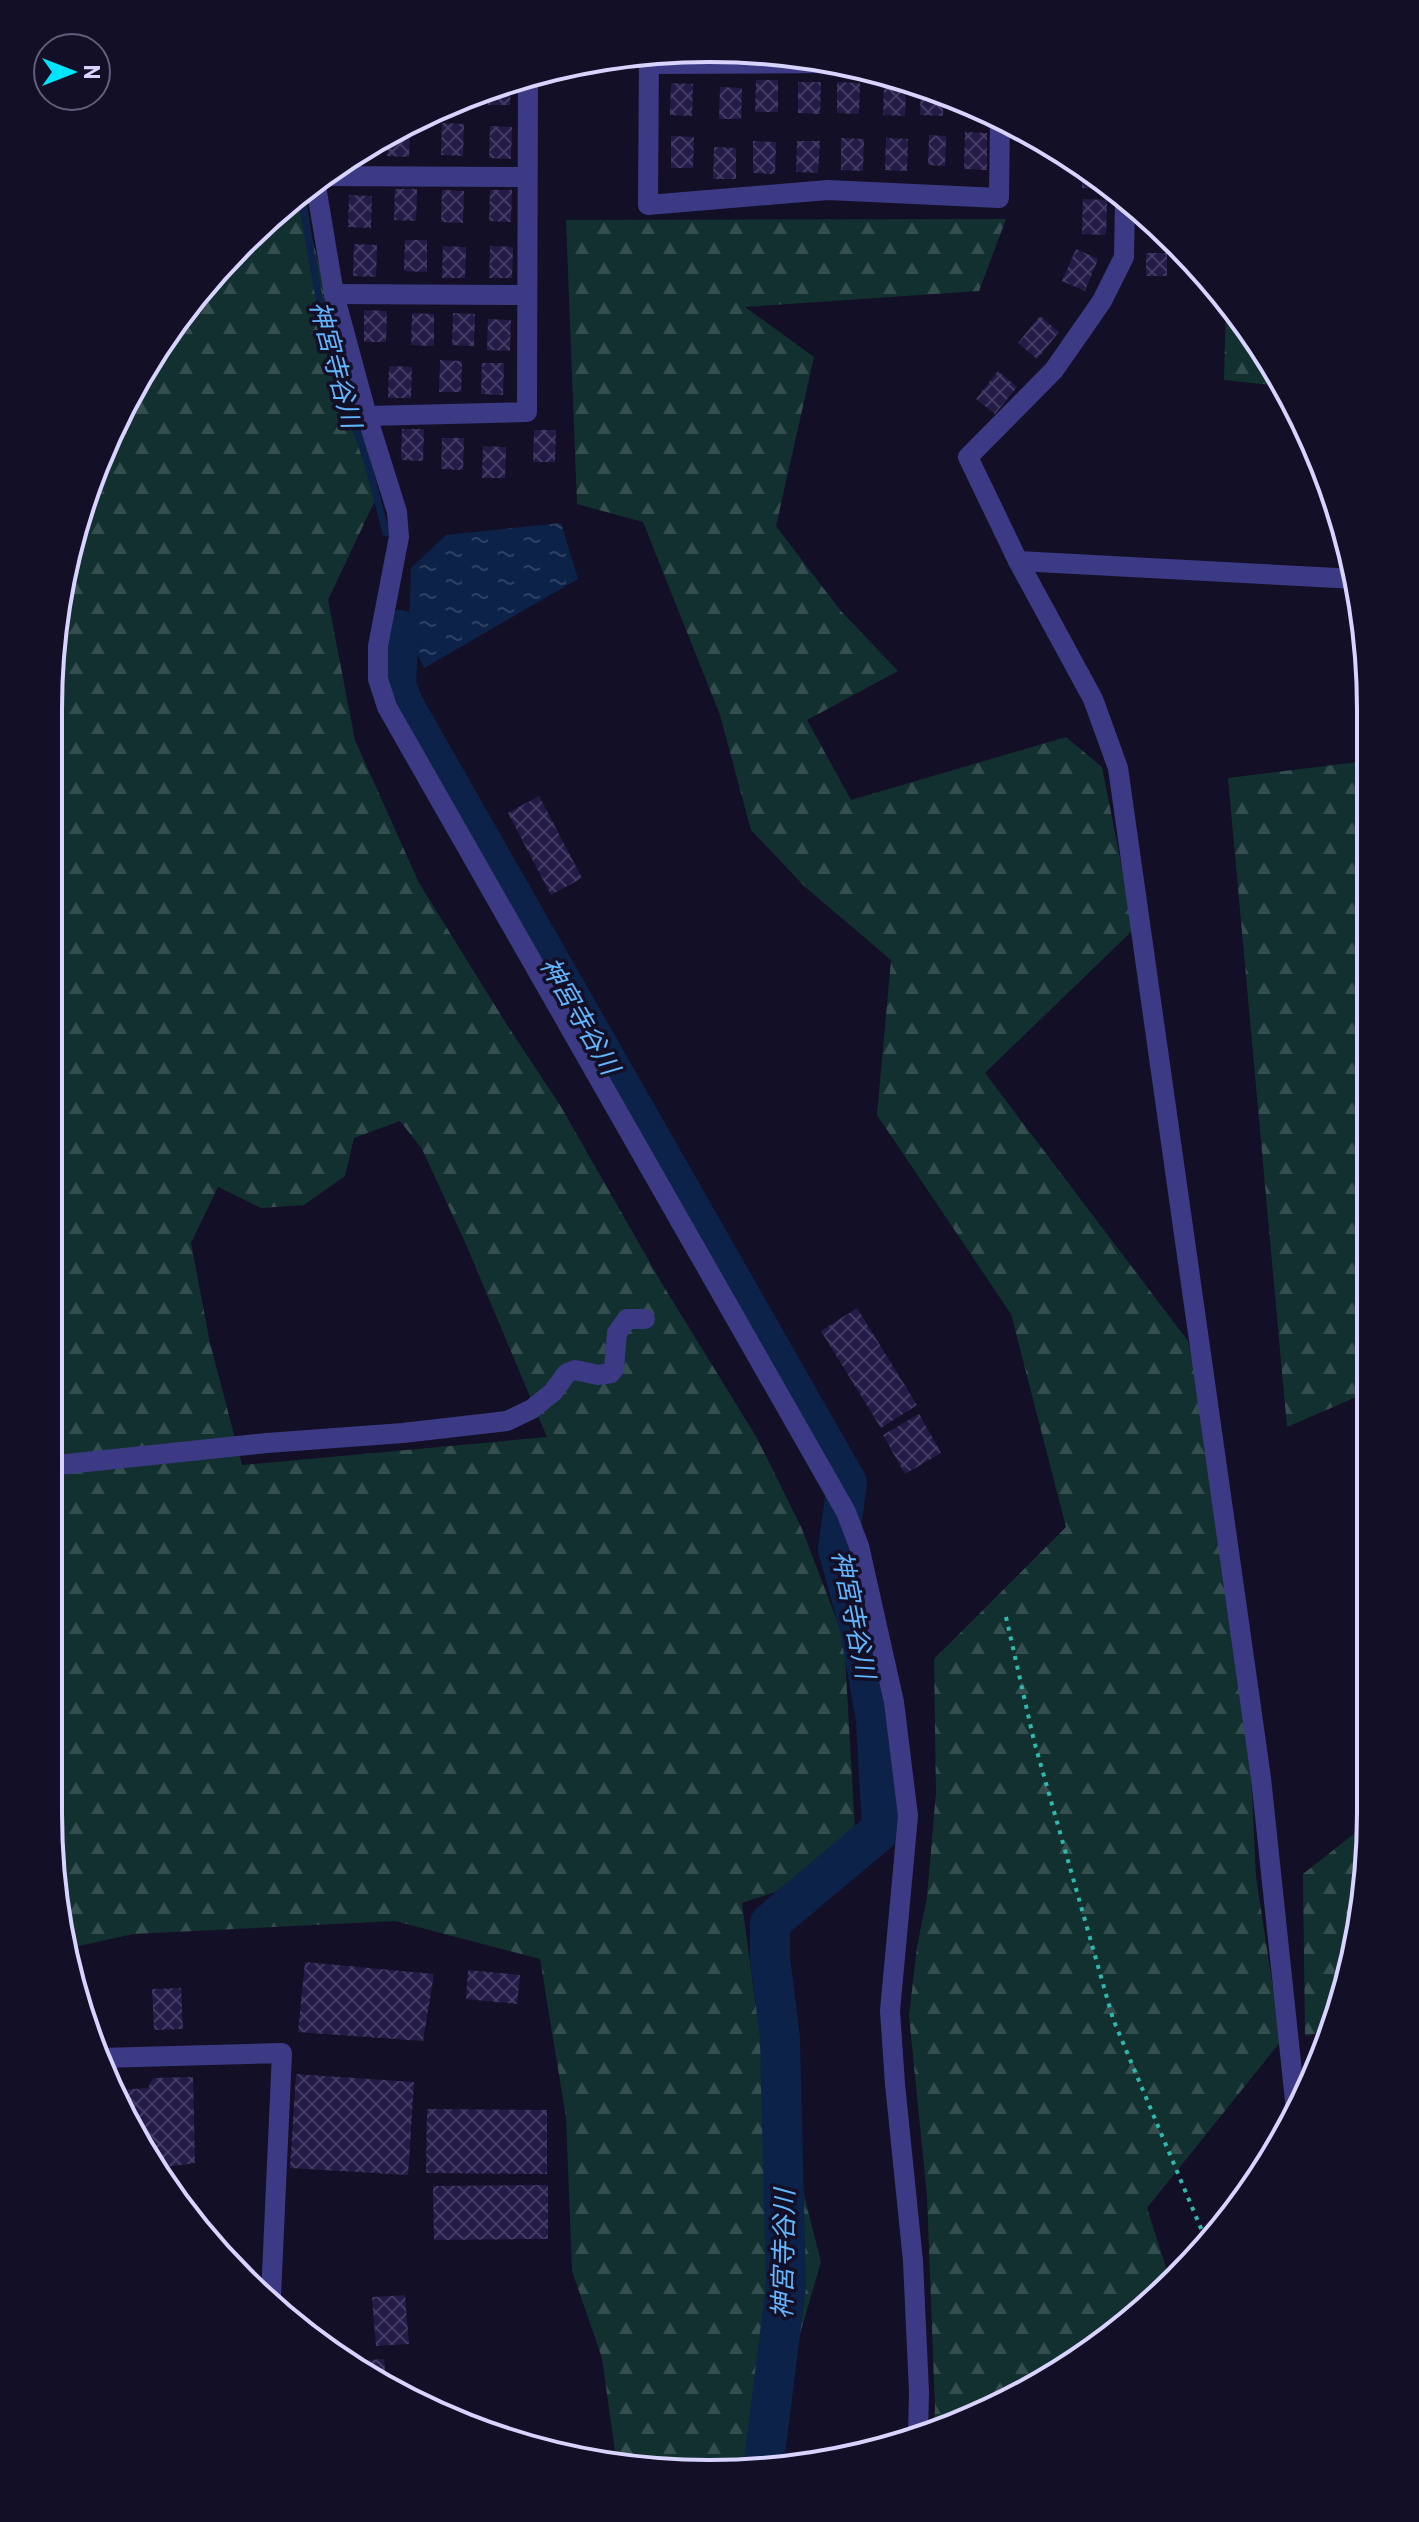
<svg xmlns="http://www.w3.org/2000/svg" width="1419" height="2522" viewBox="0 0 1419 2522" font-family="Barlow,'Noto Sans JP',sans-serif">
<defs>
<pattern id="forest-firs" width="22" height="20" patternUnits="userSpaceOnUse" patternTransform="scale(2)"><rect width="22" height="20" fill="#12302f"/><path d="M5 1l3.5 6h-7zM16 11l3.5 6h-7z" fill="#344d4e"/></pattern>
<pattern id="water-ripples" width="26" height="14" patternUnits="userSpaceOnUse" patternTransform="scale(2)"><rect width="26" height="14" fill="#0c2248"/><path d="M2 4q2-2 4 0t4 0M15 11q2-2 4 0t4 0" fill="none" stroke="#2f4163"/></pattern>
<pattern id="building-cross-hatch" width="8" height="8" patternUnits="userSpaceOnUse" patternTransform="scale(2)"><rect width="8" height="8" fill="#241b47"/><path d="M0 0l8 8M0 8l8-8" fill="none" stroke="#433b63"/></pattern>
</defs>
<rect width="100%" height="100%" fill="#130f26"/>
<!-- forest -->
<g fill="url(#forest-firs)" fill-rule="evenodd">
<path d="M304,187L312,238L379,492L328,600L355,740L419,883L509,1028L560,1105L661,1282L757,1438L802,1529L844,1639L857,1865L742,1903L755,2000L821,2262L785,2385L780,2466L752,2473L616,2459L602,2358L572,2271L566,2117L540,1959L395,1921L133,1934L70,1948L48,1812L49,667L71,538L137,378L212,273ZM400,1121L422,1149L465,1242L547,1437L242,1465L210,1343L191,1243L218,1187L261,1208L304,1205L345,1176L354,1138Z"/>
<polygon points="1006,219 979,291 745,307 814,357 776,526 840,610 898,671 807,720 851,800 1066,737 1102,767 1134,929 985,1073 1188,1341 1243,1608 1256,1877 1281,2041 1147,2208 1170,2280 1145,2310 962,2424 934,2430 935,2407 927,2196 909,2016 917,1947 927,1897 936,1792 934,1659 1066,1527 1011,1314 877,1115 891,960 804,886 751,830 720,715 643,522 577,504 566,220"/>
<polygon points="1226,301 1260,342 1281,386 1224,380"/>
<polygon points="1366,761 1368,1392 1287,1427 1228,778"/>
<polygon points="1369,1822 1370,1855 1348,1984 1329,2031 1305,2036 1303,1874"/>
</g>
<!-- water -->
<polygon fill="url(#water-ripples)" points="561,523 578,579 424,668 409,637 411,568 446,535"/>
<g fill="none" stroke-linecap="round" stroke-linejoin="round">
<!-- stream -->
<polyline stroke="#0c2248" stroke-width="7" points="300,192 328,347 368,464 386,533"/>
<!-- river -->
<polyline stroke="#0c2248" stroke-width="40" points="399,630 396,684 403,704 847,1483 838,1549 860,1629 876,1720 882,1829 770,1923 770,1958 780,2038 786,2286 763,2470"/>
</g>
<!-- building -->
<g fill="url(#building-cross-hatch)">
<polygon points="756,80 778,80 778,112 755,112"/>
<polygon points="511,81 510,105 488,105 488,89"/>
<polygon points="798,82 821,82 820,114 798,113"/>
<polygon points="837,82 860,83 859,114 837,113"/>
<polygon points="671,83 693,84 692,116 670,115"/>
<polygon points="884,83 906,84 905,116 883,115"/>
<polygon points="921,83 943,93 943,116 920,115"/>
<polygon points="720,87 742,88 741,119 719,119"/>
<polygon points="471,96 471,108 448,107 449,104"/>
<polygon points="442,123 464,124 463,156 441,155"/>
<polygon points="403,125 410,125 409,157 387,156 388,134"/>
<polygon points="490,126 512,127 511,159 489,158"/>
<polygon points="965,132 987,133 987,170 964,169"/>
<polygon points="929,135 946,136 945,166 928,165"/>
<polygon points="671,136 694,137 693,168 671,168"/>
<polygon points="841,138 864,139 863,171 841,170"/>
<polygon points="886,138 908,139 907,171 885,170"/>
<polygon points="753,141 776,142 775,174 753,173"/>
<polygon points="797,141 820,141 818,173 796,172"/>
<polygon points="714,147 736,148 736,179 713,179"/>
<polygon points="1082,169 1097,180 1108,189 1082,188"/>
<polygon points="395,189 417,189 416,221 394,220"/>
<polygon points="442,190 464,191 463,223 441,222"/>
<polygon points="490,190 512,190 511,222 489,221"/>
<polygon points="349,195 372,196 371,228 348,227"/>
<polygon points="1083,199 1107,200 1106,235 1082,234"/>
<polygon points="405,240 427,240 427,272 404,271"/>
<polygon points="354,244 377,245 376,277 353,276"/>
<polygon points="443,246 466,247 465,278 442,278"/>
<polygon points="490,246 513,247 512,278 489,278"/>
<polygon points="1076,249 1098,259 1085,291 1062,281"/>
<rect x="1146" y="253" width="21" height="23"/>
<polygon points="364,310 387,311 386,342 364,342"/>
<polygon points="412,313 434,314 434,346 411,345"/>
<polygon points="453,313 475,314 474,346 452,345"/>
<polygon points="1040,316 1059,332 1037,359 1018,343"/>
<polygon points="488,319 511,320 510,351 487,350"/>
<polygon points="440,360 462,361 461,392 439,392"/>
<polygon points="482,363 504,363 503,395 481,394"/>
<polygon points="389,366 412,367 411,398 388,398"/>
<polygon points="998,371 1017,387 995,414 976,399"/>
<polygon points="402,429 424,429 423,461 401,460"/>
<polygon points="534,430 556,430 555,462 533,462"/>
<polygon points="442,438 464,438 463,470 441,469"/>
<polygon points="483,446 506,447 505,478 482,478"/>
<polygon points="539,796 582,878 551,895 508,813"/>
<polygon points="857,1308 917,1405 881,1428 821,1331"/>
<polygon points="919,1414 941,1453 905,1474 883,1435"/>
<polygon points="305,1962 434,1974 423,2041 298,2032"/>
<polygon points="468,1970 520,1975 517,2004 466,1999"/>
<polygon points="181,1988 183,2029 154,2030 152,1989"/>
<polygon points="296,2074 414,2082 408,2175 290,2168"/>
<polygon points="193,2077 195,2163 159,2168 118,2090 148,2088 153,2078"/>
<polygon points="427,2109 547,2110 547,2174 426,2173"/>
<polygon points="548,2185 548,2239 434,2240 433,2186"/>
<polygon points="405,2295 409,2344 376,2346 372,2297"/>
<polygon points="384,2359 386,2382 353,2367 352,2361"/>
</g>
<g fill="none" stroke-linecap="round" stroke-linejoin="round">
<!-- path -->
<polyline stroke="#2fb8b0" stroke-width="4" stroke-dasharray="4 6" stroke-linecap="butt" points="1006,1617 1034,1741 1113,2019 1205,2238"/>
<!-- minor -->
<g stroke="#3d3a85" stroke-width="20">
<polyline points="649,52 648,205 828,190 999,198 1000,118"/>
<polyline points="649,64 837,63"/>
<polyline points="321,176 526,177"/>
<polyline points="315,180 334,294 367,416 397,512 399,537 378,646 378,679 387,707 846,1512 859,1546 894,1702 908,1816 890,2011 895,2084 913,2261 919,2392 918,2434"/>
<polyline points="1125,201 1124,257 1102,301 1054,370 968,457 1018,561 1093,699 1118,768 1261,1778 1296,2110"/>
<polyline points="334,294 526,295"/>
<polyline points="367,416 527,412 528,75"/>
<polyline points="1018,561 1355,579"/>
<polyline points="48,1466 267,1443 403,1433 507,1421 532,1409 553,1392 567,1373 575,1370 598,1375 611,1373 614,1369 617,1333 627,1319 645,1319"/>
<polyline points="101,2058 282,2053 271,2296"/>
</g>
</g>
<g text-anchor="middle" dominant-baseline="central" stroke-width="7" stroke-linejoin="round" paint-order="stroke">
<!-- water labels -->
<g font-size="26" font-style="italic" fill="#62b6ff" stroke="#130f26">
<text transform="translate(337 364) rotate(75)">神宮寺谷川</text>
<text transform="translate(581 1015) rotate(60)">神宮寺谷川</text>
<text transform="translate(855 1614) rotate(79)">神宮寺谷川</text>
<text transform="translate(782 2254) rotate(-89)">神宮寺谷川</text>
</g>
</g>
<!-- crop -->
<path d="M0 0H1419V2522H0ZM709 62H710A647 647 0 0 1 1357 709V1813A647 647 0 0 1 710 2460H709A647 647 0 0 1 62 1813V709A647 647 0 0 1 709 62Z" fill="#130f26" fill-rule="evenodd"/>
<path fill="none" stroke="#d9d4ff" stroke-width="4" d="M709 62H710A647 647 0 0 1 1357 709V1813A647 647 0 0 1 710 2460H709A647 647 0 0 1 62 1813V709A647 647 0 0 1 709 62Z"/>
<!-- north arrow -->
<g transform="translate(72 72) rotate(90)"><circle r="38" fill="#130f26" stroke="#625e7d" stroke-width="2"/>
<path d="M0-6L14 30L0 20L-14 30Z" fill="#00e5ff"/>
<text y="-12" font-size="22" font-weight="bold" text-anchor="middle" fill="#d9d4ff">N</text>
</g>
</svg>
